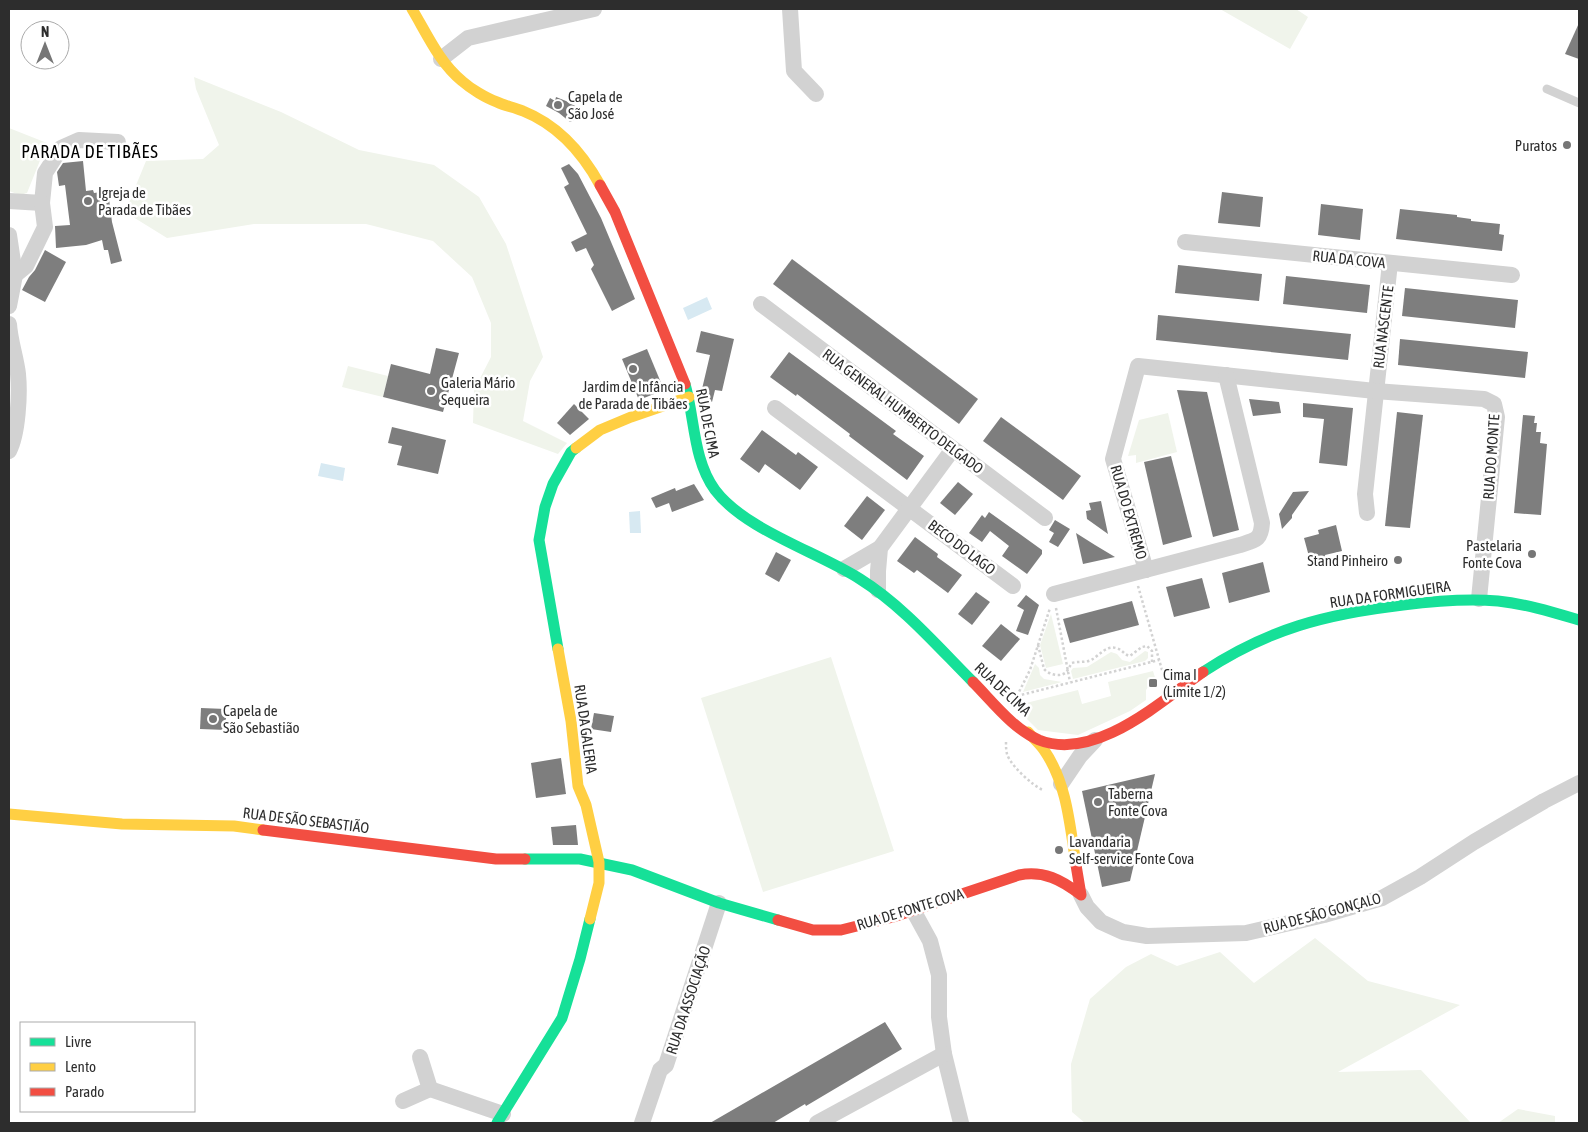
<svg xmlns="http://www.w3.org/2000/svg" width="1588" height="1132" viewBox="0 0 1588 1132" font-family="'Asap Condensed',sans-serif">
<rect width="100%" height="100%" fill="#fff"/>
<!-- green -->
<g fill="#f0f4eb">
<polygon points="1220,9 1296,9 1308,17 1290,49"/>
<polygon points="194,77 281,112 359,150 434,165 479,197 506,244 543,357 530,381 523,421 567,443 558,454 473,423 474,390 491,357 491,323 472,277 433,241 366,224 254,224 167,238 125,212 146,161 203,159 219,145 196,89"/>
<polygon points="9,128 47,143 27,193 20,195 9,191"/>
<polygon points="348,366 388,376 383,397 342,387"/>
<polygon points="1168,413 1177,452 1136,463 1136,455 1128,456 1139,420"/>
<polygon points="1051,614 1063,664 1046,668 1040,645"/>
<polygon points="1145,651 1148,652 1148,658 1145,661 1073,679 1071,671 1073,668 1087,667 1111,652 1117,654 1122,660 1130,662"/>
<polygon points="831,657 894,851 763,892 701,698"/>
<polygon points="1035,664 1039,668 1040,675 1044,679 1062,682 1023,692"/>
<polygon points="1153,671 1157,684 1148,687 1146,690 1146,700 1130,711 1078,735 1038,730 1014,706 1078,690 1082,704 1111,696 1108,682"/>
<polygon points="1315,938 1368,981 1460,1005 1338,1072 1421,1070 1471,1123 1085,1123 1072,1112 1071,1064 1090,999 1126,967 1151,954 1177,966 1220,952 1254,983"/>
<polygon points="1518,1109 1555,1116 1555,1123 1498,1123"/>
</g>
<!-- water -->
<g fill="#d7e9f2">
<polygon points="707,297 712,309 688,320 683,308"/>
<polygon points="321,463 345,468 343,481 318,476"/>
<polygon points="640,511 641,533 630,533 629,512"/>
</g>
<!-- building -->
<g fill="#7e7e7e">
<polygon points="1579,23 1579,59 1565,54"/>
<polygon points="556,97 566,101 588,113 570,122 559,113 546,106 550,98 555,101"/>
<polygon points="83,161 86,191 93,190 94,193 108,191 112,222 122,261 111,264 108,250 104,250 102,240 86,245 56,248 55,226 70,225 65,185 59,186 57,172 63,163"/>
<polygon points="569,164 578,174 601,218 635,299 612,311 591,269 594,265 586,248 576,252 571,242 587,234 564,187 569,184 561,168"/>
<polygon points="1222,192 1263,197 1260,227 1218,223"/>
<polygon points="1321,204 1363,209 1360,240 1318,235"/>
<polygon points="1400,209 1457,215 1457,217 1471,219 1471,221 1500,224 1499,234 1504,235 1502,251 1396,239"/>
<polygon points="45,250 66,262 45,302 22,290 29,277 35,270"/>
<polygon points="792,259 978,399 959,424 773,284"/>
<polygon points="1178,265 1262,274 1259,301 1175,293"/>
<polygon points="1286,276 1370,285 1367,313 1283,304"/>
<polygon points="1405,288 1518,300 1515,328 1402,316"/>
<polygon points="1158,315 1351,334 1348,360 1156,340"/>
<polygon points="701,331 734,339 722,391 715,390 712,402 705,400 702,389 710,355 696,352"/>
<polygon points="1400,339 1528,352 1525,378 1398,365"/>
<polygon points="436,348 459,353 443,412 383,397 391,364 430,374"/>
<polygon points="647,349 664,390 639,400 622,359"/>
<polygon points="789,352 896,431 893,434 924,456 907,480 849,436 850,434 797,394 796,396 770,377"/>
<polygon points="1177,390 1207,392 1239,530 1213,537"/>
<polygon points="1249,399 1279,402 1281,413 1253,416"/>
<polygon points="1303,403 1353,408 1347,466 1319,463 1324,419 1303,417"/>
<polygon points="574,404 589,419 570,435 557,423"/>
<polygon points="1397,412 1423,415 1410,528 1385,526"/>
<polygon points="1523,415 1535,416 1534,423 1537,423 1536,432 1541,432 1540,443 1547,444 1541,515 1514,513"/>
<polygon points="1001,417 1081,476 1063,500 983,441"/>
<polygon points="392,427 446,440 438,474 397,465 402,446 388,443"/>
<polygon points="762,430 796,455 798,452 818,467 800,490 765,464 759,473 740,459"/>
<polygon points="1171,456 1192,537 1163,545 1144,462"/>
<polygon points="958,482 973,494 955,515 940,503"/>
<polygon points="694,484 704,500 672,512 669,503 656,508 651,498 675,488 676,491"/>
<polygon points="1309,491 1292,515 1292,518 1282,529 1279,514 1293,492"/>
<polygon points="867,496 885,510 862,540 844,526"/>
<polygon points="1101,501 1108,534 1087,519 1086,511 1091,510 1089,503"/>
<polygon points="989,512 1042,550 1042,554 1027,574 1002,556 1009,546 990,531 982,542 969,533 982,515 985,518"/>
<polygon points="1055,520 1070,529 1058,547 1049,542 1054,533 1049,530"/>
<polygon points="1336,525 1342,551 1325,555 1326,560 1311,564 1304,538 1319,534 1318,530"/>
<polygon points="1076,533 1095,545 1115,557 1083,564"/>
<polygon points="915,537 938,554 937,557 962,575 948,593 917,570 914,573 897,561"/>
<polygon points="776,552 791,560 779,582 765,574"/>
<polygon points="1263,562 1270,592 1229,603 1222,573"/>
<polygon points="1202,578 1210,608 1174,617 1166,587"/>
<polygon points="976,592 990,602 972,625 958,614"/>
<polygon points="1026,595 1039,605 1028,635 1016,631 1024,610 1017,606"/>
<polygon points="1132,601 1139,625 1070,643 1063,619"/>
<polygon points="1001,624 1020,639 1001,661 982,646"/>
<polygon points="201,708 226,709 226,730 200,729"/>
<polygon points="594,713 614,716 611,732 591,729"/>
<polygon points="561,758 566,794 536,798 531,763"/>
<polygon points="1155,774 1130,881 1102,887 1082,791"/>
<polygon points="576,825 578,845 553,845 551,827"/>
<polygon points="885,1022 902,1049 806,1106 805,1104 773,1123 710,1123"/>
</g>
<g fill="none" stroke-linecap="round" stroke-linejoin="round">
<!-- path -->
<g stroke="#d2d2d2" stroke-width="2.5" stroke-dasharray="2.5 2.5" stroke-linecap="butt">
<polyline points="1138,586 1164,677"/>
<polyline points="1056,608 1070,682"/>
<path d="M1038,645L1044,669C1049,675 1062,678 1067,671C1069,668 1070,666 1072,663C1078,661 1085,663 1091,660C1099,656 1106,645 1116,648C1122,649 1124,655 1130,656L1142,647L1147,646L1152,651V662"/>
<polyline points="1017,696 1159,660"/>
<polyline points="1017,696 1030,670 1050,608"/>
<path d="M1006,742C1006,746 1006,750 1007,754C1010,765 1033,786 1043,790"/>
</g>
<!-- lane -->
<polyline stroke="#d2d2d2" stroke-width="9" points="1547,89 1579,103"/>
<!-- street -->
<g stroke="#d2d2d2" stroke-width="16">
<polyline points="790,9 794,71 816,94"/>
<polyline points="441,59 468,38 594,9"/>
<polyline points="9,201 42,203 45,173 61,148 79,140 118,142"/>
<polyline points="9,235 15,275 9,306"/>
<polyline points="1185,242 1512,275"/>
<polyline points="15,275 26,266 45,227 42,203"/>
<polyline points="761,304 1045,518"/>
<path d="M9,324C10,341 16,357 18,374C20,394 18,434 9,451"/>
<polyline points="775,408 1013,586"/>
<polyline points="1367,513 1365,494 1390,263"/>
<polyline points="844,569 880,548"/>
<polyline points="1146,570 1113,459 1138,366 1375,391 1484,399 1494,404 1497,417 1479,599"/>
<polyline points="878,590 878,571 880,548 953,449"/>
<path d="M1054,594L1240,545C1256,540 1261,540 1262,523L1226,375"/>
<polyline points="1061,784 1080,756 1095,740"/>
<polyline points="1081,895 1087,907 1101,922 1123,932 1147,936 1246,933 1324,915 1382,898 1420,877 1474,842 1544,801 1579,783"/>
<polyline points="913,910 930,941 939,975 939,1017 944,1054 961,1123"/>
<polyline points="430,1089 503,1114"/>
<polyline points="403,1101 430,1089 420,1057"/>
<polyline points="642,1123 660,1070 666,1065 719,903"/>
<polyline points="817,1123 944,1054"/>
</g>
<!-- fast -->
<g stroke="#16e098" stroke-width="11">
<path d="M685,384C695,419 693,460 715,490C745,530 818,552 860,579C903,606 937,646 973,682"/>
<polyline points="558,649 539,540 545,507 553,484 571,452 576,448"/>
<path d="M1203,672C1268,629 1326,614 1403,605C1434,601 1466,598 1498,601C1526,604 1552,612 1579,620"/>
<polyline points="525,859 580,859 632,870 719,903 778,920"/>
<polyline points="497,1123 562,1018 580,959 590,919"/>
</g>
<!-- slow -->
<g stroke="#ffcf43" stroke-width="11">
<path d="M412,9C427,34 439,62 462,81C471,89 486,98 497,102C505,106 514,107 523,111C558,125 582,152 600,185"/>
<polyline points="576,448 600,430 631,417 689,397"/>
<polyline points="558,649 571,721 578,786 586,805 599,862 599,883 590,919"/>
<path d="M1028,732C1033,738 1039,743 1044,750C1067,783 1070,826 1076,865"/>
<polyline points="9,814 122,824 234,826 263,830"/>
</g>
<!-- jam -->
<g stroke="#f24e42" stroke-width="11">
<polyline points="600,185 615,212 685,384"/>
<path d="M973,682C992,701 1013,729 1039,740C1095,762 1160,702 1203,672"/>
<polyline points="263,830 496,859 525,859"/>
<path d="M778,920L813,930H841L893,917L1019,875C1043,870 1062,880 1081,895L1076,865"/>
</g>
</g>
<!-- markers -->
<g fill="#767676" stroke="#fff" stroke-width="2">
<circle cx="558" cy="105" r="5"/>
<circle cx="1567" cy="145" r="5"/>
<circle cx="88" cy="201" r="5"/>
<circle cx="633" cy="369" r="5"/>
<circle cx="431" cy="391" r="5"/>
<circle cx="1532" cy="554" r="5"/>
<circle cx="1398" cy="560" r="5"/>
<rect x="1148" y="678" width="10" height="10" rx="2.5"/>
<circle cx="213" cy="719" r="5"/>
<circle cx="1098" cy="802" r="5"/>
<circle cx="1059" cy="850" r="5"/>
</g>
<g text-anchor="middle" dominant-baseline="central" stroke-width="5" stroke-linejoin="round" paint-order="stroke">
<!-- poi labels -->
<g font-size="15" fill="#2d2d2d" stroke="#fff" text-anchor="start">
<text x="568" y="96">Capela de<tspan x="568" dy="17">São José</tspan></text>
<text x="1557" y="145" text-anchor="end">Puratos</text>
<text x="98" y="192">Igreja de<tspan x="98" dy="17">Parada de Tibães</tspan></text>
<text x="441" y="382">Galeria Mário<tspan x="441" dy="17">Sequeira</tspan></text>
<text x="633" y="386" text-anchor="middle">Jardim de Infância<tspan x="633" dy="17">de Parada de Tibães</tspan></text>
<text x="1522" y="545" text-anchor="end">Pastelaria<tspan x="1522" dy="17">Fonte Cova</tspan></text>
<text x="1388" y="560" text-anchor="end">Stand Pinheiro</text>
<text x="1163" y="674">Cima I<tspan x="1163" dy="17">(Limite 1/2)</tspan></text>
<text x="223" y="710">Capela de<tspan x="223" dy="17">São Sebastião</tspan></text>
<text x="1108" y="793">Taberna<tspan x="1108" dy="17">Fonte Cova</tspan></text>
<text x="1069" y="841">Lavandaria<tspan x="1069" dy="17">Self-service Fonte Cova</tspan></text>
</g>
<!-- street labels -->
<g font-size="15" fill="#2d2d2d" stroke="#fff">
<text transform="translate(1349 259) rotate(6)">RUA DA COVA</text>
<text transform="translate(1383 327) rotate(-83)">RUA NASCENTE</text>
<text transform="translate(903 411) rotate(37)">RUA GENERAL HUMBERTO DELGADO</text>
<text transform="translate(708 423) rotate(79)">RUA DE CIMA</text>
<text transform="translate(1491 457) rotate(-86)">RUA DO MONTE</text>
<text transform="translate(1129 512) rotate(74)">RUA DO EXTREMO</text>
<text transform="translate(962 547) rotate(37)">BECO DO LAGO</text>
<text transform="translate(1390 594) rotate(-8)">RUA DA FORMIGUEIRA</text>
<text transform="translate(1003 689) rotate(43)">RUA DE CIMA</text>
<text transform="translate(586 729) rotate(82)">RUA DA GALERIA</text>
<text transform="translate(306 820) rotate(7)">RUA DE SÃO SEBASTIÃO</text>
<text transform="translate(910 909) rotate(-17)">RUA DE FONTE COVA</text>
<text transform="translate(1322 913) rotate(-15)">RUA DE SÃO GONÇALO</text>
<text transform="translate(688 1000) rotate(-72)">RUA DA ASSOCIAÇÃO</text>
</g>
<!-- quarter labels -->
<g font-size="18" letter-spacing="1" fill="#000" stroke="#fff">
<text x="90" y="151">PARADA DE TIBÃES</text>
</g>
</g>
<!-- border -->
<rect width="1588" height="1132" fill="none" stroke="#2d2d2d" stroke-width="20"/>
<!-- legend -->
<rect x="20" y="1022" width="175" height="90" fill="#ffffff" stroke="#ababab"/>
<rect x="30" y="1038" width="25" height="8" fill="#16e098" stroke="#ababab"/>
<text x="65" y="1047" font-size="15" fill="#2d2d2d">Livre</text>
<rect x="30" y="1063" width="25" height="8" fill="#ffcf43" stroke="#ababab"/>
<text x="65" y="1072" font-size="15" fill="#2d2d2d">Lento</text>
<rect x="30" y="1088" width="25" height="8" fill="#f24e42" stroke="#ababab"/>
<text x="65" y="1097" font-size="15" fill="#2d2d2d">Parado</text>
<!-- north arrow -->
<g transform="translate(45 45)"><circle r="24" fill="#ffffff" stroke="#ababab"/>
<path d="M0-4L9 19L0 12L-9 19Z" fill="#767676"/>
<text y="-8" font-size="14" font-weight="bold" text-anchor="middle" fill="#2d2d2d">N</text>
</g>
</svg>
